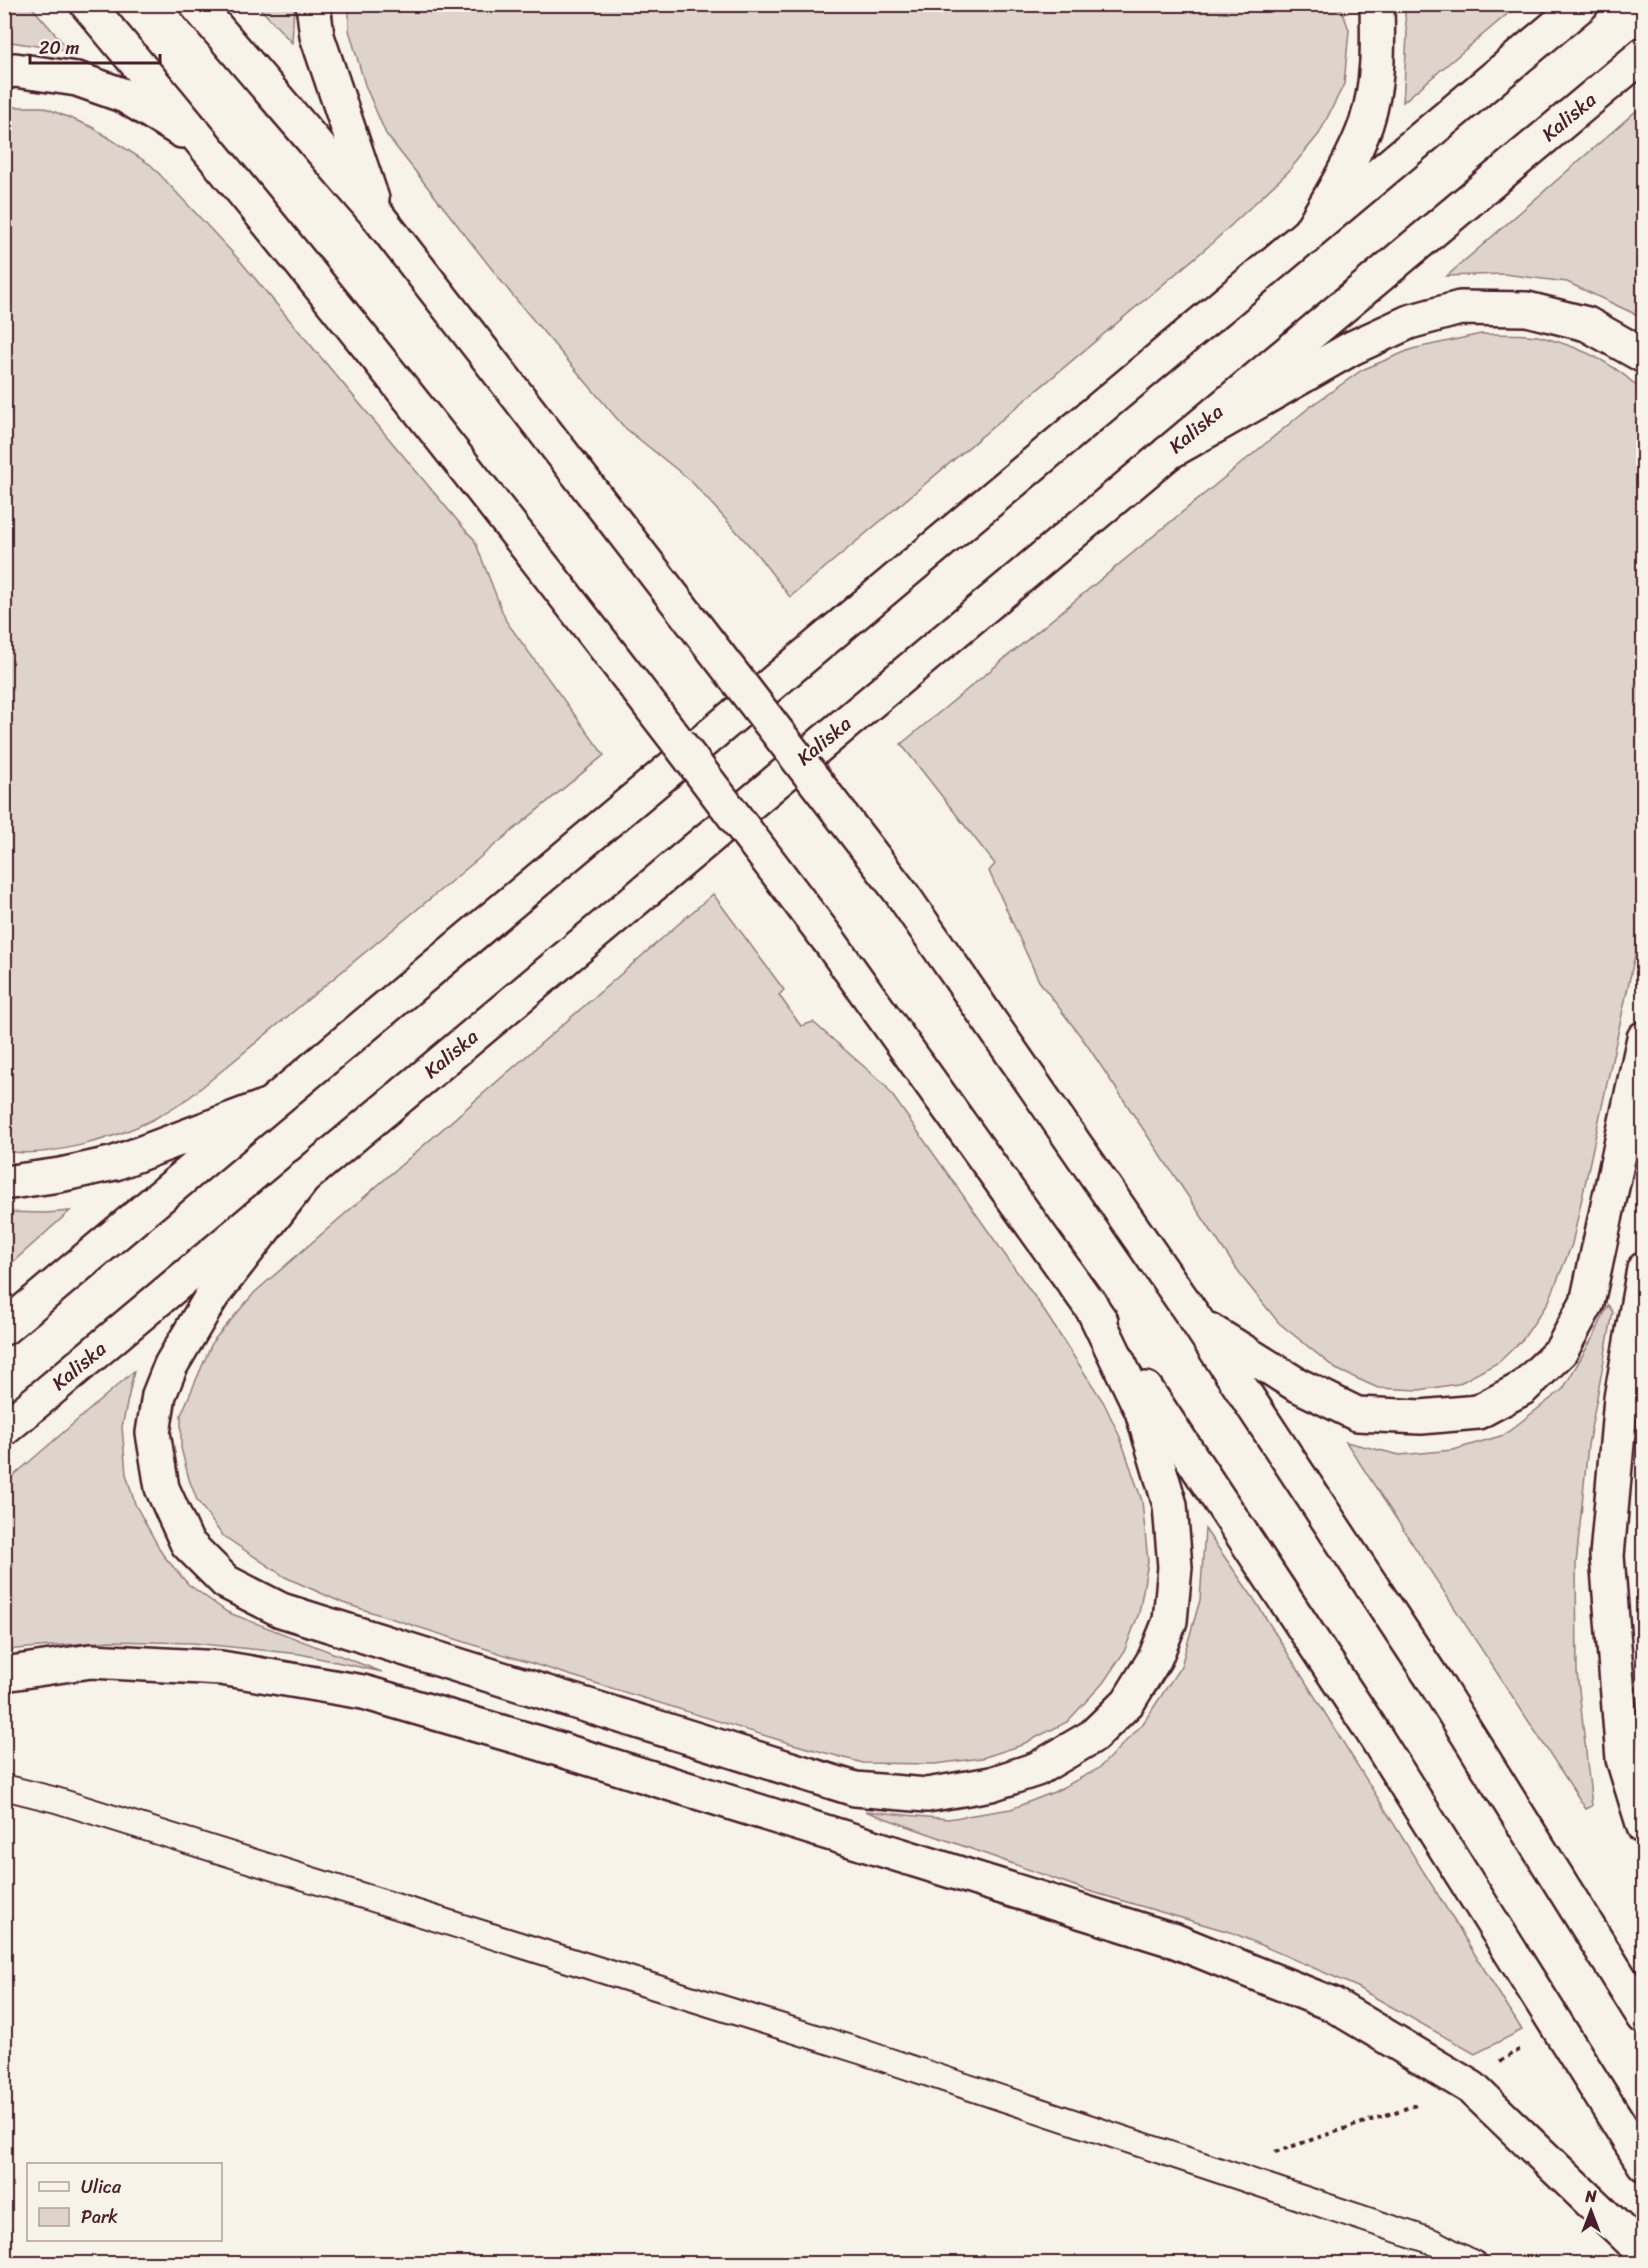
<svg xmlns="http://www.w3.org/2000/svg" width="1648" height="2268" viewBox="0 0 1648 2268" font-family="Sriracha,sans-serif">
<rect width="100%" height="100%" fill="#f7f3e8"/>
<filter id="ink" filterUnits="userSpaceOnUse"><feTurbulence type="fractalNoise" baseFrequency=".0167" numOctaves="2"/><feDisplacementMap in="SourceGraphic" scale="12" xChannelSelector="R" yChannelSelector="G"/><feConvolveMatrix kernelMatrix="1 2 1 2 8 2 1 2 1" color-interpolation-filters="sRGB"/></filter>
<g filter="url(#ink)">
<!-- green -->
<g fill="#ded4cc" stroke="#947a7c" stroke-width="1.5">
<polygon points="5,4 30,5 70,51 5,41"/>
<polygon points="1340,4 1349,30 1344,84 1319,134 1288,172 1210,245 790,597 756,553 691,481 624,427 513,296 386,134 365,85 349,30 349,4"/>
<polygon points="257,5 294,5 292,43"/>
<polygon points="1404,5 1404,4 1518,5 1403,102 1407,36"/>
<polygon points="1643,105 1643,319 1637,315 1567,282 1504,274 1447,276"/>
<path d="M4,107H43L92,127L151,165L242,263L467,532L474,539L506,621L604,755L190,1097C178,1105 166,1112 154,1119C117,1138 46,1159 4,1151Z"/>
<path d="M1481,334C1501,335 1523,333 1542,337C1579,347 1618,364 1643,393V918L1572,1244L1549,1301L1523,1339L1499,1362L1458,1384L1419,1390L1378,1388L1336,1369L1279,1323L1242,1277L1085,1042L1039,981L989,871L995,864L901,744L1311,406L1362,370L1412,349Z"/>
<polygon points="713,894 784,990 779,995 801,1026 813,1022 885,1085 1039,1303 1104,1403 1120,1437 1142,1501 1148,1562 1139,1613 1124,1652 1103,1683 1067,1722 1019,1746 982,1758 935,1764 863,1763 789,1743 524,1661 343,1603 285,1577 222,1535 197,1500 189,1479 181,1448 181,1415 213,1341 255,1292"/>
<polygon points="70,1211 5,1269 5,1212 46,1213"/>
<polygon points="1608,1305 1613,1312 1588,1445 1576,1564 1577,1672 1592,1806 1586,1809 1346,1442 1400,1455 1453,1450 1504,1435 1563,1389 1595,1334"/>
<polygon points="134,1371 122,1427 126,1474 135,1504 163,1555 188,1584 227,1612 382,1672 300,1654 193,1643 110,1641 5,1650 5,1483"/>
<polygon points="1205,1529 1254,1599 1522,2030 1475,2054 1353,1985 1233,1933 1089,1891 865,1811 948,1819 1011,1809 1054,1792 1098,1769 1142,1725 1181,1666 1200,1600"/>
</g>
<g fill="none" stroke-linecap="round" stroke-linejoin="round">
<!-- lane casing -->
<g stroke="#4a1f2b" stroke-width="28">
<polyline id="lane" points="4,1787 56,1800 863,2052 1431,2241 1475,2264"/>
</g>
<!-- primary casing -->
<g stroke="#4a1f2b" stroke-width="38">
<g id="primary">
<polyline points="4,1328 1582,4"/>
<polyline points="4,1429 1644,54"/>
</g>
</g>
<!-- highway casing -->
<g stroke="#4a1f2b" stroke-width="38">
<g id="highway">
<path d="M87,4C290,245 487,492 678,742"/>
<polyline points="196,4 377,215 620,528"/>
<polyline points="313,4 317,36 372,199"/>
<polyline points="4,72 15,70 77,79 125,96 182,131"/>
<path d="M1306,238C1326,204 1353,161 1366,124C1379,85 1378,44 1377,4"/>
<polyline points="1168,453 1352,348 1409,322 1460,308 1527,309 1587,324 1644,356"/>
<polyline points="902,894 1199,1324 1435,1682 1644,2017"/>
<polyline points="830,942 1101,1321"/>
<polyline points="305,1176 212,1296 171,1365 159,1395 153,1433 162,1488 187,1543 226,1582 281,1610 855,1789 927,1795 991,1784 1037,1769 1093,1736 1128,1702 1155,1658 1170,1621 1175,1567 1170,1505 1142,1411 1090,1303"/>
<polyline points="4,1183 60,1175 115,1163 269,1105"/>
<polyline points="1644,1269 1621,1398 1607,1556 1623,1759 1644,1827"/>
<polyline points="1209,1330 1296,1384 1357,1414 1421,1417 1478,1412 1523,1388 1561,1351 1587,1303 1644,1038"/>
<polyline points="1146,1389 1370,1728 1644,2164"/>
<polyline points="4,1674 91,1661 221,1668 363,1692 539,1743 1173,1940 1332,2004 1472,2088 1644,2253"/>
</g>
</g>
<!-- path -->
<g stroke="#4a1f2b" stroke-width="4" stroke-dasharray="4.5 4.5" stroke-linecap="butt">
<polyline points="1500,2061 1521,2049"/>
<polyline points="1275,2152 1419,2104"/>
</g>
<!-- lane -->
<use href="#lane" stroke="#f7f3e8" stroke-width="24"/>
<!-- primary -->
<use href="#primary" stroke="#f7f3e8" stroke-width="33"/>
<!-- highway -->
<use href="#highway" stroke="#f7f3e8" stroke-width="33"/>
<!-- highway-bridge casing -->
<g stroke="#4a1f2b" stroke-width="38" stroke-linecap="butt">
<g id="highway-bridge">
<polyline points="620,528 902,894"/>
<polyline points="678,742 830,942"/>
</g>
</g>
<!-- highway-bridge -->
<use href="#highway-bridge" stroke="#f7f3e8" stroke-width="33"/>
</g>
</g>
<g text-anchor="middle" dominant-baseline="central" stroke-width="4.5" stroke-linejoin="round" paint-order="stroke">
<!-- street labels -->
<g font-size="20" fill="#4a1f2b" stroke="#f7f3e8">
<text transform="translate(1569 117) rotate(-40)">Kaliska</text>
<text transform="translate(1196 429) rotate(-40)">Kaliska</text>
<text transform="translate(824 741) rotate(-40)">Kaliska</text>
<text transform="translate(451 1054) rotate(-40)">Kaliska</text>
<text transform="translate(79 1366) rotate(-40)">Kaliska</text>
</g>
</g>
<!-- margin -->
<rect width="1648" height="2268" fill="none" stroke="#f7f3e8" stroke-width="24"/>
<rect x="12" y="12" width="1624" height="2244" fill="none" stroke="#4a1f2b" stroke-width="2" filter="url(#ink)"/>
<!-- legend -->
<rect x="27" y="2163" width="195" height="78" fill="#f7f3e8" stroke="#b29e9c" stroke-width="1.5"/>
<rect x="39" y="2182" width="30" height="9" fill="#f7f3e8" stroke="#b29e9c" stroke-width="1.5"/>
<text x="81" y="2193" font-size="18" fill="#4a1f2b">Ulica</text>
<rect x="39" y="2208" width="30" height="18" fill="#ded4cc" stroke="#b29e9c" stroke-width="1.5"/>
<text x="81" y="2223" font-size="18" fill="#4a1f2b">Park</text>
<!-- north arrow -->
<g transform="translate(1591 2211)" stroke="#f7f3e8" stroke-width="4.5" paint-order="stroke">
<path d="M0-4.5L10 22L0 15L-10 22Z" fill="#4a1f2b"/>
<text y="-9" font-size="16" font-weight="bold" text-anchor="middle" fill="#4a1f2b">N</text>
</g>
<!-- scale -->
<path d="M30 54v9h130v-9" fill="none" stroke="#4a1f2b" stroke-width="3"/>
<text x="39" y="54" font-size="18" fill="#4a1f2b" stroke="#f7f3e8" stroke-width="4.5" paint-order="stroke">20 m</text>
</svg>
